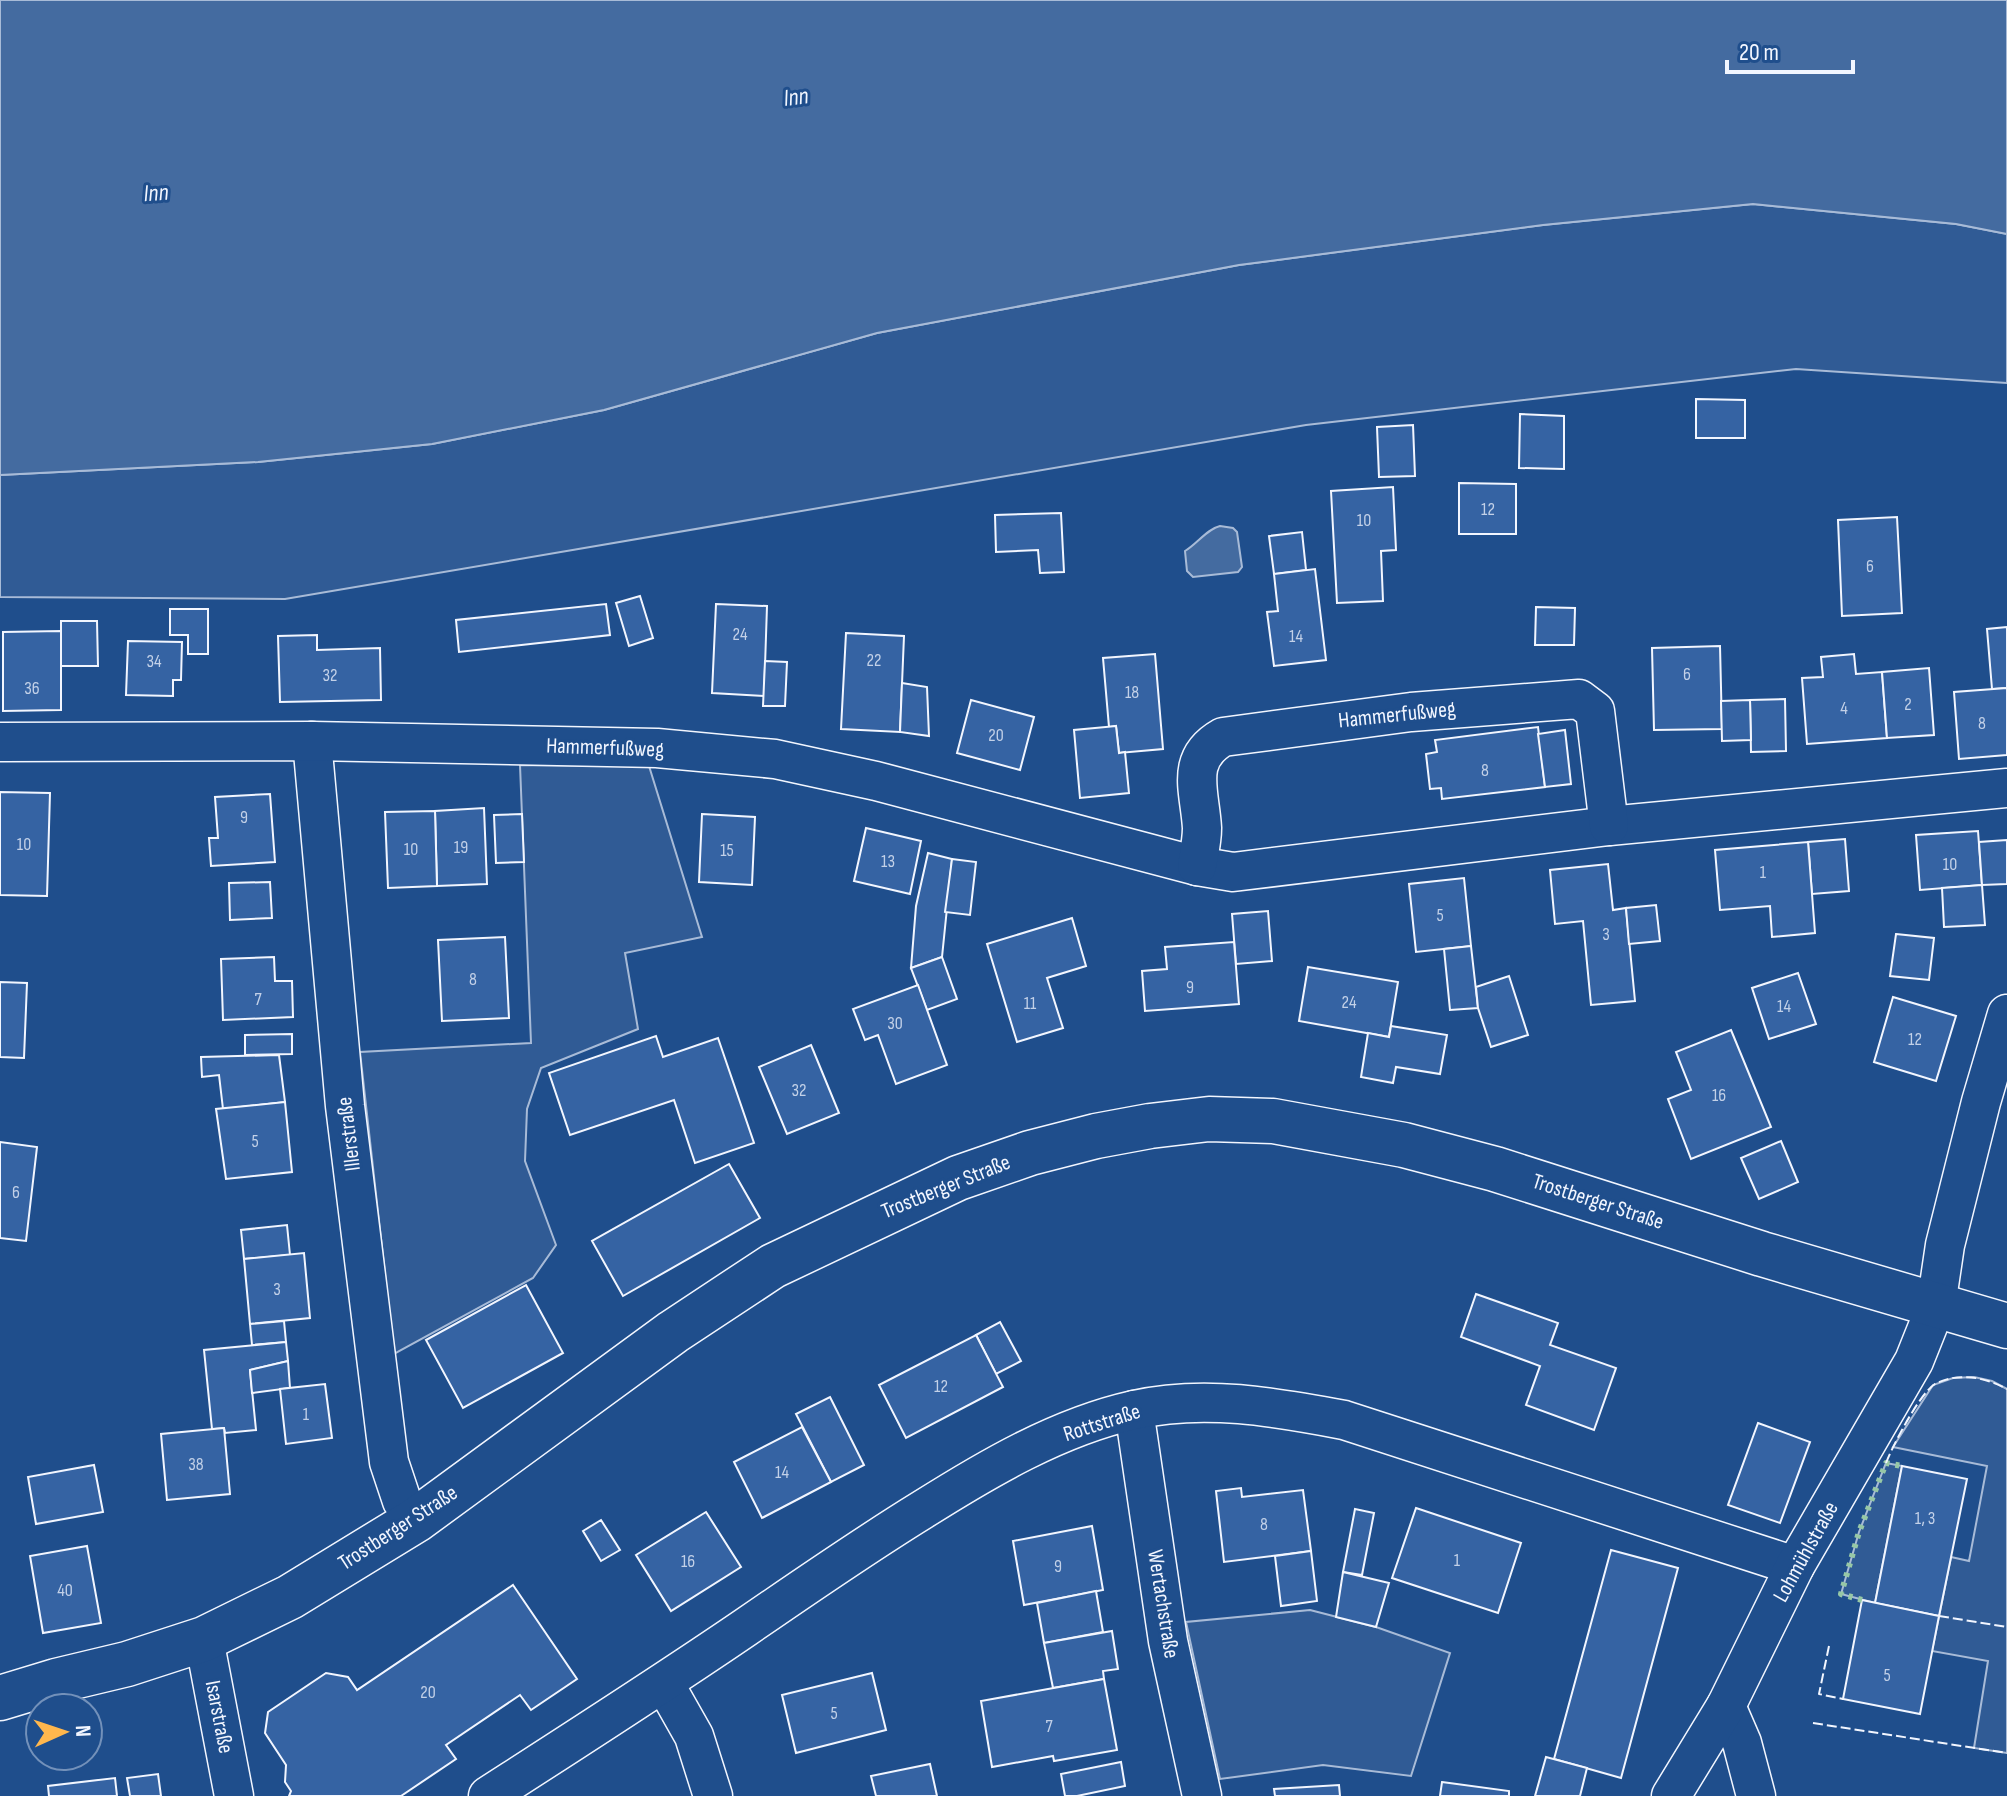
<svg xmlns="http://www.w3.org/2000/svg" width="2007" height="1796" viewBox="0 0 2007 1796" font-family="'Sofia Sans Condensed',sans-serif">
<rect width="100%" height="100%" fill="#1f4e8c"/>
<!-- built -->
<g fill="#305b95" stroke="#a8bbd7" stroke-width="2">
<polygon points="1753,204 1956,224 2007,234 2007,383 1796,369 1306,425 285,599 0,597 0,475 258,462 432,444 604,410 877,333 1239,265 1543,225"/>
<polygon points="520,765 649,766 702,937 625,953 638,1029 541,1068 527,1109 525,1161 556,1245 533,1278 394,1354 360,1052 531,1043"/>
<polygon points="1974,1377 1992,1381 2007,1389 2007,1753 1974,1748 1988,1661 1932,1651 1951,1557 1969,1561 1987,1466 1893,1447 1933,1385 1953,1378"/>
<polygon points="1886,1463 1902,1466 1875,1603 1841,1594 1859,1532"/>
<polygon points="1310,1610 1376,1627 1450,1653 1411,1776 1323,1765 1220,1779 1186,1622"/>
</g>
<!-- water -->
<g fill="#446ba0" stroke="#a8bbd7" stroke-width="2">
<polygon points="0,0 2007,0 2007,234 1956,224 1753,204 1543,225 1239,265 877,333 604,410 432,444 258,462 0,475"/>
<path d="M1220,526L1233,528L1237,532L1242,567L1238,572L1193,577L1187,571L1185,551C1197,544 1207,529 1220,526Z"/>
</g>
<!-- building -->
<g fill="#3563a3" stroke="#f2f6ff" stroke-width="2">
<polygon points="1696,399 1745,400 1745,438 1696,438"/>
<polygon points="1520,414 1564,416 1564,469 1519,468"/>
<polygon points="1413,425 1415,476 1379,477 1377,427"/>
<polygon points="1459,483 1516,484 1516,534 1459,534"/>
<polygon points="1393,487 1396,550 1381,551 1383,601 1337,603 1331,491"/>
<polygon points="1061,513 1064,572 1040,573 1038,550 996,552 995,515"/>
<polygon points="1897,517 1902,613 1842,616 1838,520"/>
<polygon points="1302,532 1306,570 1274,574 1269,536"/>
<polygon points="1315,569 1326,660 1274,666 1267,612 1278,611 1274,574"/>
<polygon points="640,596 653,638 629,646 616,603"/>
<polygon points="606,604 610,635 459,652 456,620"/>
<polygon points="716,604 767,606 764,696 712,693"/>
<polygon points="1536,607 1575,608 1574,645 1535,645"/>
<polygon points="170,609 208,609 208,654 188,654 188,635 170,635"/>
<polygon points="61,621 97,621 98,666 61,666"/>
<polygon points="2007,627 2007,688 1992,689 1987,629"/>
<polygon points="61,631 61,710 3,711 3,632"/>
<polygon points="846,633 904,636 900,732 841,729"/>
<polygon points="317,635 317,650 380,648 381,700 280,702 278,636"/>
<polygon points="128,641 182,642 181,680 173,680 173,696 126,695"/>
<polygon points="1720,646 1722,729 1654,730 1652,648"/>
<polygon points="1155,654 1163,749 1119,753 1116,726 1109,727 1103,658"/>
<polygon points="1854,654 1856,674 1882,672 1887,738 1807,744 1802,678 1823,677 1821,657"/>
<polygon points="765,661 787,662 785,706 763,706"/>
<polygon points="1929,668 1934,735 1887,738 1882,672"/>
<polygon points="902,683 927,687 929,736 900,732"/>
<polygon points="2007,688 2007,755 1959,759 1954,692"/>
<polygon points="1785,699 1786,751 1751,752 1750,700"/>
<polygon points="971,700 1034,717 1020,770 957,753"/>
<polygon points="1750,700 1751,740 1722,741 1721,701"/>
<polygon points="1116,726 1119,753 1125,752 1129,793 1080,798 1074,730"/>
<polygon points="1538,727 1545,787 1442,799 1441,788 1430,789 1426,754 1437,752 1435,740"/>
<polygon points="1565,730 1571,784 1545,787 1538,734"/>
<polygon points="0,792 50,793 47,896 0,895"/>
<polygon points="270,794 275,862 211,866 209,838 218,838 215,797"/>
<polygon points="484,808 487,884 437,886 435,811"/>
<polygon points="435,811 437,886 388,888 385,812"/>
<polygon points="522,814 524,862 496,863 494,815"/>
<polygon points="702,814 755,817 752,885 699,882"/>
<polygon points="866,828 921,841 910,894 854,881"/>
<polygon points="1978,831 1982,885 1920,890 1916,835"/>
<polygon points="1845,839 1849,891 1812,894 1808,842"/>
<polygon points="2007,840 2007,884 1982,885 1979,842"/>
<polygon points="1808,842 1815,933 1772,937 1770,906 1720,910 1715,850"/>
<polygon points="928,853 952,859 942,957 911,968 916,906"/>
<polygon points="952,859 976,862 970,915 945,912"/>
<polygon points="1608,864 1613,910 1626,908 1635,1001 1591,1005 1583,921 1555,924 1550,870"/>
<polygon points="1464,878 1471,946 1416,952 1409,884"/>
<polygon points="270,882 272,918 230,920 229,883"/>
<polygon points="1982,885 1985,925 1944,927 1942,888"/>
<polygon points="1656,905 1660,941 1629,944 1626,908"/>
<polygon points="1268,911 1272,961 1236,964 1232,914"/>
<polygon points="1072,918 1086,966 1047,978 1063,1028 1017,1042 987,944"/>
<polygon points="1896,934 1934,938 1929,980 1890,976"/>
<polygon points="505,937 509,1018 442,1021 438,940"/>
<polygon points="1234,942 1239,1004 1145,1011 1142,971 1167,969 1165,947"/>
<polygon points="1471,946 1478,1008 1450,1010 1444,949"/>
<polygon points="274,957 275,981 292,981 293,1017 223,1020 221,959"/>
<polygon points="942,957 957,999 927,1010 911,968"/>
<polygon points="1308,967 1398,982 1389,1037 1299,1021"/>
<polygon points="1798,973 1816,1024 1769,1039 1752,988"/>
<polygon points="1509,976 1528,1035 1491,1047 1478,1008 1476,987"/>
<polygon points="0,982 27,983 24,1058 0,1057"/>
<polygon points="918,985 947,1065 896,1084 878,1035 865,1040 853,1009"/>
<polygon points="1893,997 1956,1016 1936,1081 1874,1062"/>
<polygon points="1391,1026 1447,1035 1440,1074 1396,1067 1393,1083 1361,1077 1368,1033 1389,1037"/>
<polygon points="1731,1030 1771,1127 1691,1159 1668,1099 1691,1090 1676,1052"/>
<polygon points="292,1034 292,1054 245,1055 245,1035"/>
<polygon points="656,1036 663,1057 718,1038 754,1143 695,1163 674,1100 570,1135 549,1073"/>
<polygon points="811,1045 839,1113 787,1134 759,1067"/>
<polygon points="279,1055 285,1102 223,1109 219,1075 202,1077 201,1057"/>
<polygon points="285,1102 292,1172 226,1179 216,1109"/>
<polygon points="1781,1141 1798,1182 1759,1199 1741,1158"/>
<polygon points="0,1142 37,1147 26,1241 0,1238"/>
<polygon points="729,1164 760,1218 623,1296 592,1241"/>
<polygon points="287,1225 290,1255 244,1259 241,1230"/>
<polygon points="304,1253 310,1318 250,1324 244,1259"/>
<polygon points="526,1285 563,1353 463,1408 426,1340"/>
<polygon points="1476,1294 1558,1323 1550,1345 1616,1368 1594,1430 1526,1405 1540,1366 1461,1337"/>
<polygon points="284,1321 286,1342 252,1345 250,1324"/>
<polygon points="1000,1322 1021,1361 996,1374 976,1335"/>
<polygon points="976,1335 1003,1387 906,1438 879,1385"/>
<polygon points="286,1342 288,1361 250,1370 256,1430 225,1433 224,1428 212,1429 204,1350"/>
<polygon points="288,1361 290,1388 252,1393 250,1370"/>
<polygon points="325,1384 332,1438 286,1444 280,1389"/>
<polygon points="830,1397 864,1465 831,1482 796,1414"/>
<polygon points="1758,1423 1810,1442 1780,1523 1728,1505"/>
<polygon points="802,1427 831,1482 762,1518 734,1462"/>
<polygon points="224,1428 230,1494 167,1500 161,1434"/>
<polygon points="94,1465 103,1512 36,1524 28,1477"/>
<polygon points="1902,1466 1967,1479 1939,1616 1875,1603"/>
<polygon points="1241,1488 1242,1497 1303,1490 1311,1551 1224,1562 1216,1491"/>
<polygon points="1416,1508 1521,1543 1498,1613 1392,1578"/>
<polygon points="1355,1509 1374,1513 1362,1575 1343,1572"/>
<polygon points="706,1512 741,1567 671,1611 636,1555"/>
<polygon points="601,1520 620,1550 601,1561 583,1531"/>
<polygon points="1092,1526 1103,1590 1024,1605 1013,1541"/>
<polygon points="87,1546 101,1623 43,1633 30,1556"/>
<polygon points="1611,1550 1678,1568 1621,1778 1554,1759"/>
<polygon points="1311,1551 1317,1601 1281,1606 1275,1556"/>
<polygon points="1343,1572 1389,1583 1376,1627 1336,1617"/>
<polygon points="513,1585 577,1679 531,1710 520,1695 446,1745 456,1759 401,1796 289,1796 291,1791 285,1782 286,1765 265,1733 268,1712 326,1673 348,1677 357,1690"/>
<polygon points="1096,1591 1103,1632 1044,1643 1037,1603"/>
<polygon points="1862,1600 1939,1616 1920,1714 1843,1699"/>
<polygon points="1112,1631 1118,1669 1103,1671 1104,1679 1053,1688 1044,1643"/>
<polygon points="872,1673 886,1730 796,1753 782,1695"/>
<polygon points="1104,1679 1117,1750 1054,1761 1053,1756 992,1767 981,1701"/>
<polygon points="1546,1757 1587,1768 1580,1796 1535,1796"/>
<polygon points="1121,1762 1125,1786 1077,1796 1065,1796 1061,1774"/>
<polygon points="930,1764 937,1796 876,1796 871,1776"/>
<polygon points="158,1774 161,1796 130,1796 127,1778"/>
<polygon points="115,1778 117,1796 49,1796 48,1786"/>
<polygon points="1442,1782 1509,1791 1509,1796 1440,1796"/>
<polygon points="1339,1785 1340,1796 1275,1796 1274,1789"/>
</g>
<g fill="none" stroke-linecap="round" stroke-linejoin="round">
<!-- street casing -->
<g stroke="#f2f6ff" stroke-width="41">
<g id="street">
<polyline points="312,741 345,1106 389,1462 402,1501 416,1520"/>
<polyline points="0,742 312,741 657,748 775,759 876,781 1197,866 1233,872 1609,826 2007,788"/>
<path d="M1197,866C1199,854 1202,841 1202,828C1200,791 1184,759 1223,737L1411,712L1579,699L1595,711L1609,826"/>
<polyline points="1134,1410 1168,1641 1202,1796"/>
<polyline points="204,1639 234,1796"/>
<polyline points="664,1683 694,1736 713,1796"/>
<polyline points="1726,1706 1742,1743 1756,1796"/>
<path d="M488,1796C575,1740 661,1685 746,1627C804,1587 862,1547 922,1510C987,1469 1058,1427 1134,1410C1204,1394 1275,1407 1344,1420L1795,1566"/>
<polyline points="1671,1796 1726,1706 1795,1566 1914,1361 1936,1306 1945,1245 1981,1102 2007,1014"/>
</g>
</g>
<!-- secondary casing -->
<g stroke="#f2f6ff" stroke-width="47">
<polyline id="secondary" points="0,1698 56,1681 127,1664 204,1639 290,1597 416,1520 673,1332 773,1266 958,1178 1030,1153 1096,1136 1150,1126 1209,1119 1273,1121 1404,1145 1495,1169 1762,1254 2007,1326"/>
</g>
<!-- street -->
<use href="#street" stroke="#1f4e8c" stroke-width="38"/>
<!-- secondary -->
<use href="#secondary" stroke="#1f4e8c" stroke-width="44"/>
<!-- hedge -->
<polyline stroke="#97c8a6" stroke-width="6" stroke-dasharray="4 6" stroke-linecap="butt" points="1862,1600 1841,1594 1859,1532 1886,1463 1902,1466"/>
<!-- fence -->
<g stroke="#f2f6ff" stroke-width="2" stroke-dasharray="10 4" stroke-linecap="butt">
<path d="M1886,1463C1893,1445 1920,1393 1935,1384C1958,1372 1985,1377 2007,1389"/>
<polyline points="1939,1616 2007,1627"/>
<polyline points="1829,1646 1819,1694 1843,1699"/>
<polyline points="1813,1723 2007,1753"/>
</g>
</g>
<g text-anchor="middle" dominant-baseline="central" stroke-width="6" stroke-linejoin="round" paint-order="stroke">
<!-- number labels -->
<g font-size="18" fill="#c3d1e8">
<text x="1488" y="509">12</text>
<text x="1364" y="520">10</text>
<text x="1870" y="566">6</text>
<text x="740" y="634">24</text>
<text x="1296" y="636">14</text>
<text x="874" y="660">22</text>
<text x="154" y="661">34</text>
<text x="1687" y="674">6</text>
<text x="330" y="675">32</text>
<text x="32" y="688">36</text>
<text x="1132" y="692">18</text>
<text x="1908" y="704">2</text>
<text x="1844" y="708">4</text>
<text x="1982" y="723">8</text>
<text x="996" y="735">20</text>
<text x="1485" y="770">8</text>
<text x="244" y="817">9</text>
<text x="24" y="844">10</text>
<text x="461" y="847">19</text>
<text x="411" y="849">10</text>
<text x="727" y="850">15</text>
<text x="888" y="861">13</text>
<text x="1950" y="864">10</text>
<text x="1763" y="872">1</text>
<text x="1440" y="915">5</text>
<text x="1606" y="934">3</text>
<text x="473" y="979">8</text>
<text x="1190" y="987">9</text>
<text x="258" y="999">7</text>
<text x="1349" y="1002">24</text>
<text x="1030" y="1003">11</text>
<text x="1784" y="1006">14</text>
<text x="895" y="1023">30</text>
<text x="1915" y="1039">12</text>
<text x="799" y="1090">32</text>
<text x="1719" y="1095">16</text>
<text x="255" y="1141">5</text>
<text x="16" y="1192">6</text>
<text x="277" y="1289">3</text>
<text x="941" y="1386">12</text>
<text x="306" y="1414">1</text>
<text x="196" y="1464">38</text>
<text x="782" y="1472">14</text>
<text x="1925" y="1518">1, 3</text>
<text x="1264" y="1524">8</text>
<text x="1457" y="1560">1</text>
<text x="688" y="1561">16</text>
<text x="1058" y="1566">9</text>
<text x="65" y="1590">40</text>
<text x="1887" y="1675">5</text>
<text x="428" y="1692">20</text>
<text x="834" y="1713">5</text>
<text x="1049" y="1726">7</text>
</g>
<!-- street labels -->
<g font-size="22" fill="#f2f6ff" stroke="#1f4e8c">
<text transform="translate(1397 715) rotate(-6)">Hammerfußweg</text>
<text transform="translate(605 748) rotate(2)">Hammerfußweg</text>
<text transform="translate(349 1134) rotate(-97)">Illerstraße</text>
<text transform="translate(946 1187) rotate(-22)">Trostberger Straße</text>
<text transform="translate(1598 1202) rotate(18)">Trostberger Straße</text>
<text transform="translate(1102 1423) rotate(-18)">Rottstraße</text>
<text transform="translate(398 1528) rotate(-33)">Trostberger Straße</text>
<text transform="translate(1806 1552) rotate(-61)">Lohmühlstraße</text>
<text transform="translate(1163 1604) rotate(81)">Wertachstraße</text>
<text transform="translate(219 1717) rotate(79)">Isarstraße</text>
</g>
<!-- water labels -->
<g font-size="24" font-style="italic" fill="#f2f6ff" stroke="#1f4e8c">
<text transform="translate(796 97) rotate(-7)">Inn</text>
<text transform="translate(156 193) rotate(-4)">Inn</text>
</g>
</g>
<!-- north arrow -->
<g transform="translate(64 1732) rotate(87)"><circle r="38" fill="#1f4e8c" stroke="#7391ba" stroke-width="2"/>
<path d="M0-6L14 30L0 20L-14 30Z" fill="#ffb74d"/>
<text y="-12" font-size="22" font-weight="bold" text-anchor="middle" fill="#f2f6ff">N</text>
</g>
<!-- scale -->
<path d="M1727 60v12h126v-12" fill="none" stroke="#f2f6ff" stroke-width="4"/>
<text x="1739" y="60" font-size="24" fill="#f2f6ff" stroke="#1f4e8c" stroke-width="6" paint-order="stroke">20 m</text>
</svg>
